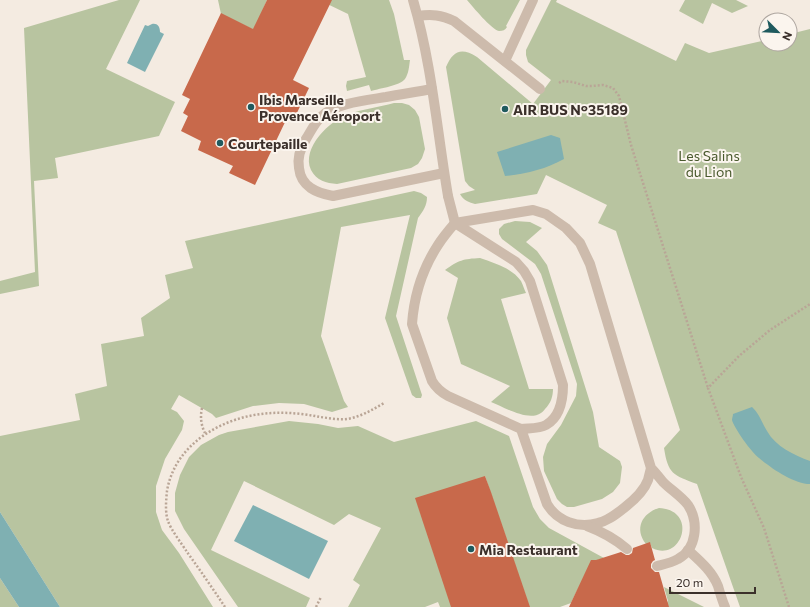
<svg xmlns="http://www.w3.org/2000/svg" width="810" height="607" viewBox="0 0 810 607" font-family="Commissioner,sans-serif">
<rect width="100%" height="100%" fill="#f4ebe1"/>
<!-- green -->
<g fill="#b8c4a0">
<polygon points="119,0 140,0 106,69 175,102 159,136 55,158 58,178 34,181 39,286 0,294 0,281 35,272 24,28"/>
<polygon points="218,0 267,0 254,30 221,14"/>
<path d="M319,0H389L394,14L404,60H410C409,66 409,73 405,79C399,86 381,88 371,91L369,85L347,91L346,86L347,81L366,77L348,14Z"/>
<path d="M467,0H520L506,26L507,27C505,30 503,31 499,31C491,29 473,7 467,0Z"/>
<path d="M551,0H557L556,2L676,61L685,43L709,53L766,40V44H790V34L810,29V607H740L697,484C673,475 668,474 664,448L680,430L616,231L598,223L607,205L546,175L537,194L475,204C468,202 463,200 460,194L475,190L469,186L465,181L446,67C453,51 461,47 477,57L533,104L551,80L528,62L526,55V50Z"/>
<polygon points="685,0 736,0 748,6 732,13 712,3 703,24 679,11"/>
<path d="M394,103H402L409,105L415,110L419,117L425,149L422,158L418,164L411,168L337,184C326,183 317,181 311,170C301,148 330,120 349,114C363,109 379,107 394,103Z"/>
<path d="M414,191L421,193L427,197C427,206 423,211 418,218L396,316L422,395L421,398H416L412,395L385,318L410,215L341,227L321,336L344,401L348,407L332,412L304,404L279,403L253,406L216,418L212,414L179,395L171,409L177,412L184,421L182,430L165,459L156,486V512L162,530L179,553L213,607H60L0,512V436L80,420L75,394L107,386L101,344L144,336L141,318L170,298L165,275L193,268L185,241Z"/>
<polygon points="515,221 530,222 542,228 526,242 537,251 547,265 593,412 599,447 620,461 622,467 620,483 613,492 602,499 574,507 567,507 562,504 557,499 544,471 543,457 547,444 561,425 576,396 577,384 541,274 535,264 502,239 499,234 499,229 504,224"/>
<path d="M480,258C494,263 512,268 521,281C523,285 524,289 526,293L501,299L529,389H553C553,396 551,403 545,409C544,410 543,412 541,413C528,422 504,407 491,402L510,386L461,364L447,318L458,278L445,270C459,260 463,259 480,258Z"/>
<polygon points="289,421 318,424 338,428 358,426 394,442 476,421 509,436 533,507 540,519 549,528 604,558 591,562 571,603 560,607 519,607 527,600 485,476 451,607 440,607 438,602 425,607 348,607 360,585 353,580 381,528 349,514 334,525 244,481 211,550 310,598 306,607 238,607 184,529 175,511 175,493 180,475 189,457 201,445 219,435 228,432"/>
<path d="M659,508C699,510 682,563 652,548L650,543L646,544C634,529 642,513 659,508Z"/>
<polygon points="0,578 19,607 0,607"/>
<polygon points="664,587 704,607 664,607 668,601"/>
</g>
<!-- water -->
<g fill="#7fb0b2">
<path d="M152,24C157,23 160,26 160,32L164,34L145,72L127,63L145,25L148,26Z"/>
<path d="M551,135L560,138L564,159C546,169 526,174 505,176L497,152Z"/>
<path d="M752,407C759,413 762,423 767,431C776,447 794,455 810,461V484C794,484 771,468 759,458C752,453 734,428 732,420C732,418 733,416 733,414Z"/>
<polygon points="253,505 328,541 309,579 234,541"/>
<polygon points="0,513 0,512 60,607 19,607 0,578"/>
</g>
<!-- building -->
<g fill="#c8694b">
<polygon points="267,0 332,0 293,80 309,88 293,121 287,118 255,185 229,173 233,166 198,150 201,141 181,131 188,116 183,113 190,99 182,95 221,13 253,29"/>
<polygon points="485,476 491,492 530,607 451,607 415,498"/>
<polygon points="650,542 655,560 653,561 651,564 651,568 655,572 659,572 669,607 569,607 591,560 596,560 621,552 626,555 629,555 632,553 633,548"/>
</g>
<g fill="none" stroke-linecap="round" stroke-linejoin="round">
<!-- path -->
<g stroke="#b9a596" stroke-width="2.5" stroke-dasharray="2 2" stroke-linecap="butt">
<polyline points="559,83 562,81 573,82 586,86 592,86 603,85 613,88 619,96 631,145 708,388"/>
<path d="M202,408C200,417 201,425 205,433"/>
<path d="M225,607C213,589 200,570 187,552C182,544 171,530 168,521C165,513 166,500 167,491C175,442 226,415 272,413C288,412 305,414 320,417C329,418 338,420 347,419C360,417 372,410 384,403"/>
<polyline points="316,607 321,597"/>
<polyline points="789,607 764,528 741,477 708,388 739,356 770,330 810,304"/>
</g>
<!-- service -->
<g stroke="#cdbbac" stroke-width="10">
<polyline points="505,61 533,0"/>
<path d="M432,89C417,92 401,94 386,97C368,100 335,103 322,116C315,122 311,131 306,139C301,147 297,157 299,168C301,187 317,193 333,196L444,173"/>
<path d="M448,196L455,223L516,262L524,271L530,281L563,385C563,400 560,417 546,425C539,429 529,428 521,429"/>
<path d="M651,468C650,472 649,476 648,480C644,491 633,501 624,508C616,514 608,521 598,523C578,529 557,521 547,504L521,429L448,396C441,392 436,388 432,381L412,324C414,296 423,268 438,245C443,237 449,230 455,223L533,210L546,214L566,228L580,243L590,264L651,468C655,472 659,477 663,482C671,490 681,496 688,505C699,522 697,549 678,559C671,563 665,564 657,566"/>
<path d="M587,526C603,532 614,538 627,549"/>
<path d="M688,550C700,561 712,571 718,586C720,593 722,600 725,607"/>
</g>
<!-- minor -->
<g stroke="#cdbbac" stroke-width="10">
<path d="M413,0C432,64 437,131 448,196"/>
<path d="M418,16C432,14 441,15 454,21L540,89"/>
</g>
</g>
<!-- markers -->
<g fill="#1f5a5e" stroke="#fbf5ee" stroke-width="1.5">
<circle cx="251" cy="107" r="4"/>
<circle cx="505" cy="109" r="4"/>
<circle cx="220" cy="143" r="4"/>
<circle cx="471" cy="549" r="4"/>
</g>
<g text-anchor="middle" dominant-baseline="central" stroke-width="4" stroke-linejoin="round" paint-order="stroke">
<!-- poi labels -->
<g font-size="14" font-weight="bold" fill="#3b302b" stroke="#fbf5ee" text-anchor="start">
<text x="259" y="99">Ibis Marseille<tspan x="259" dy="16">Provence Aéroport</tspan></text>
<text x="513" y="109">AIR BUS N°35189</text>
<text x="228" y="143">Courtepaille</text>
<text x="479" y="549">Mia Restaurant</text>
</g>
<!-- park labels -->
<g font-size="14" fill="#4a5a2e" stroke="#fbf5ee">
<text x="709" y="155">Les Salins<tspan x="709" dy="16">du Lion</tspan></text>
</g>
</g>
<!-- north arrow -->
<g transform="translate(778 32) rotate(114)"><circle r="19" fill="#fbf5ee" stroke="#aea6a0"/>
<path d="M0-3L7 15L0 10L-7 15Z" fill="#1f5a5e"/>
<text y="-6" font-size="11" font-weight="bold" text-anchor="middle" fill="#3b302b">N</text>
</g>
<!-- scale -->
<path d="M670 587v6h85v-6" fill="none" stroke="#3b302b" stroke-width="2"/>
<text x="676" y="587" font-size="12" fill="#3b302b" stroke="#fbf5ee" stroke-width="3" paint-order="stroke">20 m</text>
</svg>
